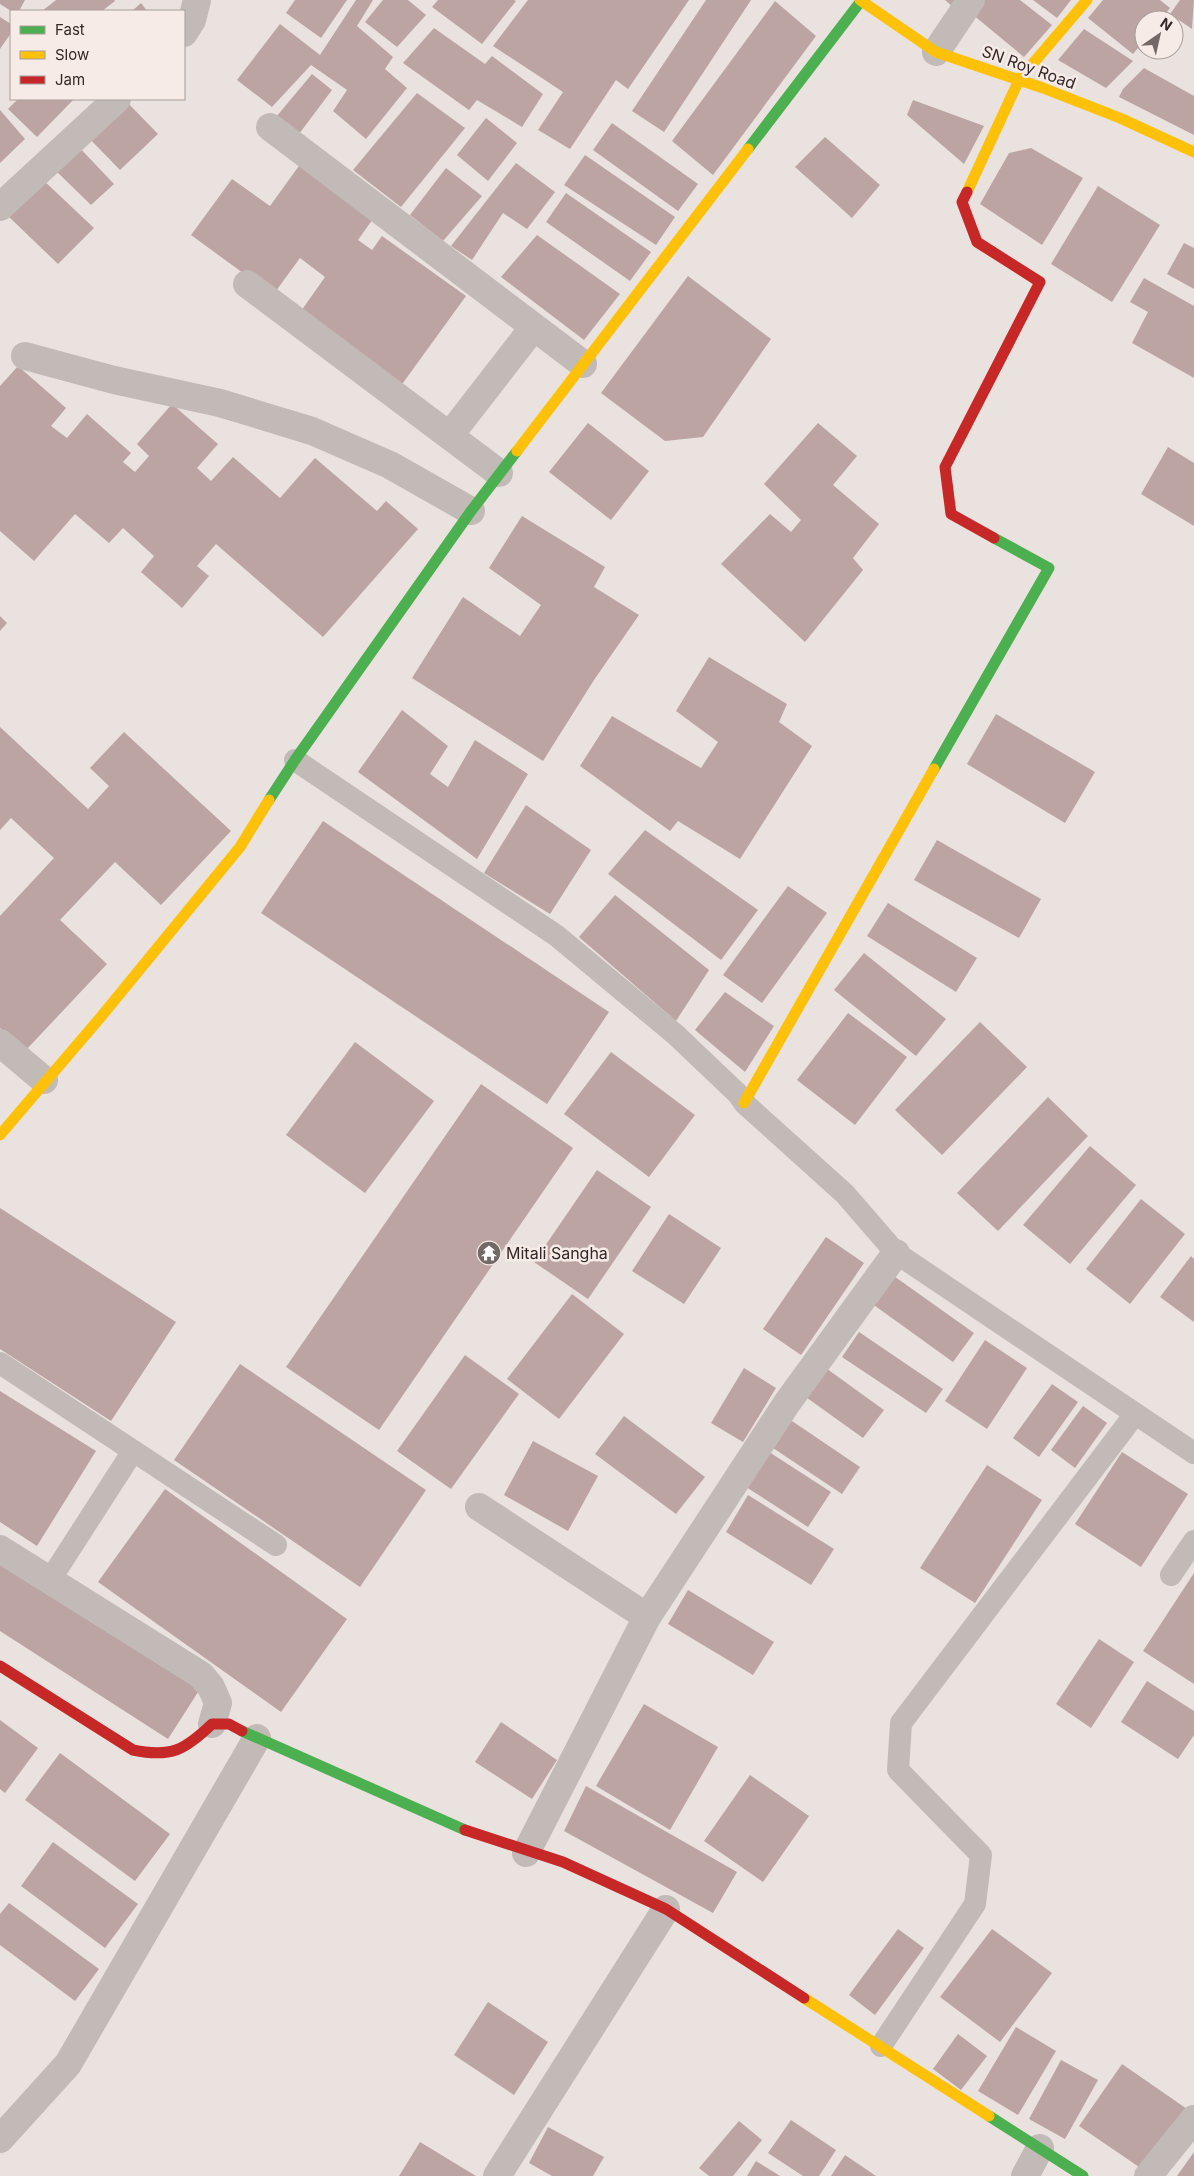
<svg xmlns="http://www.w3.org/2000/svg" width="1194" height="2176" viewBox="0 0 1194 2176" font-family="Inter,sans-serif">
<rect width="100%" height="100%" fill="#eae2de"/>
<!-- building -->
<g fill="#bca4a2">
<polygon points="0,0 25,0 19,11 11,11 0,4"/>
<polygon points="56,0 114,0 115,1 102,11 42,11"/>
<polygon points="295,0 347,0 321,38 286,13"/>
<polygon points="356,0 373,0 357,26 393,57 385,69 407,88 366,139 333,111 347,90 311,65 272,107 237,80 280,24 320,55"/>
<polygon points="383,0 408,0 426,15 397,47 365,22"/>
<polygon points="438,0 514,0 516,1 482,44 432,7"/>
<polygon points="528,0 689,0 628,89 616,80 570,149 538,130 563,92 493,46"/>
<polygon points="706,0 751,0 664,132 632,111"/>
<polygon points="945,0 956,0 952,6"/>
<polygon points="981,0 1020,0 1052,25 1024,57 972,14"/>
<polygon points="1033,0 1071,0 1057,18"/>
<polygon points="1103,0 1160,0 1170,8 1161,20 1144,20 1144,41 1133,54 1088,18"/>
<polygon points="1180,0 1194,0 1192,29 1170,14"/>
<polygon points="775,1 816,36 713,175 672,141"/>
<polygon points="141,3 147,11 132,11"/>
<polygon points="0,17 11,24 11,33 0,49"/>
<polygon points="434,28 485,64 492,56 543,94 522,127 477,100 469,110 403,63"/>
<polygon points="1084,29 1133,61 1106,88 1058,60"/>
<polygon points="1144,68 1194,96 1194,135 1119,97 1123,89"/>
<polygon points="312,74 332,90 299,134 276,117"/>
<polygon points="417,93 465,128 401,207 353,170"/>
<polygon points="18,99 74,99 37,137 8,109"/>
<polygon points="124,99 158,134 120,170 84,133"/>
<polygon points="913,100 984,126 964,164 907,115"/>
<polygon points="0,110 25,139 0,163"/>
<polygon points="486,118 517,143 488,181 457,155"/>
<polygon points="612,123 698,184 678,211 593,150"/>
<polygon points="825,137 880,185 852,218 795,167"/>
<polygon points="77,145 114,184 91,205 53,168"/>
<polygon points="1031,148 1083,178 1042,245 980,204 1009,153"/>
<polygon points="585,155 675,217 656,245 564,185"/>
<polygon points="301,163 375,216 358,240 372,250 382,236 466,296 400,387 299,314 325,277 300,258 273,295 191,235 232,179 270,206"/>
<polygon points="516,163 555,192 527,229 503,213 472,260 451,246"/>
<polygon points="446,168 482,196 443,241 410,215"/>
<polygon points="42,179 94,228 58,264 7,215"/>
<polygon points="1098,186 1160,225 1112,302 1051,264"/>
<polygon points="566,193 651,252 630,281 546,222"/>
<polygon points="537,235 620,294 584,340 501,277"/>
<polygon points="1184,243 1194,248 1194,289 1167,274"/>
<polygon points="688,276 771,339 703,437 665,441 601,393"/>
<polygon points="1144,278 1194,306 1194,378 1132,343 1148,312 1130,302"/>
<polygon points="18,366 66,408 51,426 67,438 87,414 131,453 123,462 135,472 149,456 137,444 172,404 218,444 197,468 211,481 233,457 280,498 315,458 377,511 386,501 418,529 323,637 216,544 197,566 209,576 182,608 141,572 154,556 123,528 109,543 75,514 34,561 0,531 0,386"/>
<polygon points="588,423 649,471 611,520 549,472"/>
<polygon points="818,423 857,456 833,485 879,524 853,558 863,570 805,642 721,564 770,514 791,532 801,520 764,484"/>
<polygon points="1168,447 1194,463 1194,526 1141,494"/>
<polygon points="522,516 605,567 594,587 639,615 594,680 543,761 412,678 463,597 520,636 541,605 489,568"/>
<polygon points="0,616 7,623 0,631"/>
<polygon points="709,657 787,704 779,722 812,746 740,859 678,821 670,831 580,766 612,716 701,768 718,742 676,711"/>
<polygon points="402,710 448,746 430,774 448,787 475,740 528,774 477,859 358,772"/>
<polygon points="996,714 1095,772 1065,823 967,764"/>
<polygon points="0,727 88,809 109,786 90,768 124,732 231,831 161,905 115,862 60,920 107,964 25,1051 0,1028 0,916 54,858 11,818 0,830"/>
<polygon points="526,805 591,850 550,914 484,873"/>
<polygon points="323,821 609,1012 547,1104 261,913"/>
<polygon points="645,830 758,910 721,960 608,874"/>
<polygon points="937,840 1041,899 1019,938 914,880"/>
<polygon points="788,886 827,913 762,1003 723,975"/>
<polygon points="615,895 709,970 676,1021 579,937"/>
<polygon points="888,903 977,958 956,992 867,936"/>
<polygon points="864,953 946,1019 916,1056 834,990"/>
<polygon points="725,992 774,1026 745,1072 695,1030"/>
<polygon points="848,1013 907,1057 855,1125 797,1080"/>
<polygon points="980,1022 1027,1067 942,1155 895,1110"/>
<polygon points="355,1042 434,1101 365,1193 286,1135"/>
<polygon points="611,1052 695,1115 649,1177 564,1114"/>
<polygon points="481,1084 573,1148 379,1430 286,1367"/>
<polygon points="1048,1097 1088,1136 998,1231 957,1193"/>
<polygon points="1090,1146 1136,1185 1070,1264 1023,1225"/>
<polygon points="597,1170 651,1207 588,1299 534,1262"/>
<polygon points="1141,1199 1185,1234 1130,1304 1086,1269"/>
<polygon points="0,1208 176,1322 111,1421 0,1349"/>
<polygon points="669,1214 721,1248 684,1304 632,1271"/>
<polygon points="826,1237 864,1263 801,1355 763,1329"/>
<polygon points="1191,1256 1194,1259 1194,1322 1160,1297"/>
<polygon points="891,1274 974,1333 953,1362 871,1303"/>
<polygon points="572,1294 624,1334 559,1419 507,1379"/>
<polygon points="859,1332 943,1389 926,1413 842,1357"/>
<polygon points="985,1340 1027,1368 987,1429 945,1401"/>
<polygon points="465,1355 519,1394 451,1489 397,1451"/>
<polygon points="240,1364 426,1490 360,1587 174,1460"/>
<polygon points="823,1366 884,1410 863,1438 803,1395"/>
<polygon points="744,1368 776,1388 743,1442 711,1423"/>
<polygon points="1052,1384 1078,1402 1039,1457 1013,1438"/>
<polygon points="0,1391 96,1451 37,1546 0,1522"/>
<polygon points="1083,1406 1107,1423 1075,1468 1051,1450"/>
<polygon points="624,1416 705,1477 676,1514 595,1454"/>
<polygon points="789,1419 860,1467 842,1494 770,1446"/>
<polygon points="533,1441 598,1476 568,1531 504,1495"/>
<polygon points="766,1450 831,1492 808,1527 743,1485"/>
<polygon points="1122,1452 1188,1494 1141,1567 1075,1524"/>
<polygon points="987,1465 1042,1500 975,1603 920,1568"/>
<polygon points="165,1489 347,1619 281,1712 98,1582"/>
<polygon points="748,1495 834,1549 811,1585 726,1532"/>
<polygon points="0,1560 200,1689 168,1739 0,1631"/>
<polygon points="1194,1573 1194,1684 1143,1651"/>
<polygon points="688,1590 774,1642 753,1675 668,1624"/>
<polygon points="1099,1639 1134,1662 1091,1728 1056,1704"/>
<polygon points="1147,1681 1194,1711 1194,1735 1178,1759 1121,1722"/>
<polygon points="644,1704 718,1747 670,1830 596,1786"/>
<polygon points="0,1720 38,1748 5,1793 0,1789"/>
<polygon points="501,1722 557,1760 532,1799 475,1762"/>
<polygon points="60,1753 170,1834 135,1881 25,1800"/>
<polygon points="750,1775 809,1816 763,1882 704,1841"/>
<polygon points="586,1786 737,1872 713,1913 564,1831"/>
<polygon points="53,1842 138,1904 105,1948 21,1886"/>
<polygon points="9,1903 99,1969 75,2001 0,1945 0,1914"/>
<polygon points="898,1929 924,1948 875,2015 849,1995"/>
<polygon points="992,1929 1052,1973 1000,2042 940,1997"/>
<polygon points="488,2002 548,2042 514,2095 454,2055"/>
<polygon points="1016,2027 1056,2051 1018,2115 978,2091"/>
<polygon points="958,2034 987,2056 961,2090 933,2069"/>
<polygon points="1061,2060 1098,2080 1065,2139 1029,2119"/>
<polygon points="1122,2064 1187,2109 1145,2171 1079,2126"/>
<polygon points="791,2120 836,2150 819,2176 803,2176 768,2153"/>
<polygon points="739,2121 762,2140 733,2176 709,2176 699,2168"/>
<polygon points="548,2127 604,2157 593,2176 552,2176 529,2163"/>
<polygon points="420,2142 476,2176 399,2176"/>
<polygon points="1194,2152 1194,2176 1177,2176"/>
<polygon points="845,2155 876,2176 831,2176"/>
<polygon points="756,2161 780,2176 747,2176"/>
</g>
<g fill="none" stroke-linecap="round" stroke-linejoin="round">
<!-- lane -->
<g stroke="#c2bab7" stroke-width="22">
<polyline points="295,760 557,936 676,1035 738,1094 744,1103 845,1194 896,1253 1194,1453"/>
<polyline points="0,1363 276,1545"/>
<polyline points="1171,1575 1194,1541"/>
<polyline points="50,1580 133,1451"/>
<polyline points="881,2046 975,1904 981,1855 898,1770 901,1723 1135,1414"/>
</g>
<!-- street -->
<g stroke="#c2bab7" stroke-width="28">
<polyline points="184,33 192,20 197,0"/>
<polyline points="936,52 971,0"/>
<polyline points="270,127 583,364"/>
<polyline points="0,207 117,99"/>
<polyline points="247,284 499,473"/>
<polyline points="25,356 114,380 220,403 312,431 390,465 471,511"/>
<polyline points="450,435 533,328"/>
<polyline points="0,1043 44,1080"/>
<polyline points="479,1507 647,1617"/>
<polyline points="0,1549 201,1675 211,1687 218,1703 212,1724"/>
<polyline points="526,1853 647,1617 787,1403 896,1253"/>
<polyline points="0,2139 68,2064 257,1738"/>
<polyline points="497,2176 666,1909"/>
<polyline points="1025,2176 1040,2148"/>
<polyline points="1148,2176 1194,2119"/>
</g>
<!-- fast -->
<g stroke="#4caf50" stroke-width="11">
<polyline points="748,149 861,1"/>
<polyline points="934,769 1049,568 994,538"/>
<polyline points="269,800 295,760 471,511 517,451"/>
<polyline points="242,1731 465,1830"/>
<polyline points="989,2116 1083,2176"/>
</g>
<!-- slow -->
<g stroke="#ffc107" stroke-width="11">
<polyline points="860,0 936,52 1043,88 1120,118 1194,152"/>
<polyline points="967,192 1019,80 1087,0"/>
<polyline points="517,451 748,149"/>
<polyline points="744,1103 934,769"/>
<polyline points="0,1135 100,1018 240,847 269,800"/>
<polyline points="804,1998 989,2116"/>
</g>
<!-- jam -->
<g stroke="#c62828" stroke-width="11">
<polyline points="967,192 962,202 977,242 1040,282 945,467 951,514 994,538"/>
<path d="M0,1666L133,1750C171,1758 185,1750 212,1724H229L242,1731"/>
<polyline points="465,1830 563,1862 666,1909 804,1998"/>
</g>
</g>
<!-- icons -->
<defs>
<g id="temple-disc" transform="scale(1.25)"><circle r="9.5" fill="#726967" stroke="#f6ebe6"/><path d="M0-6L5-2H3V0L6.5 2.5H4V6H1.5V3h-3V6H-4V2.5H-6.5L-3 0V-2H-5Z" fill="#fff"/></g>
</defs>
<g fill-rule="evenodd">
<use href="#temple-disc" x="489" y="1253"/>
</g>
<g text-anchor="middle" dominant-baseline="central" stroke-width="5" stroke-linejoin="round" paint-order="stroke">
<!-- street labels -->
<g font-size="16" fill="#322827" stroke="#f6ebe6">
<text transform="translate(1029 67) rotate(20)">SN Roy Road</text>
</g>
<!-- poi labels -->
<g font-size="16" fill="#322827" stroke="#f6ebe6" text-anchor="start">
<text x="506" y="1253">Mitali Sangha</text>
</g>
</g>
<!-- legend -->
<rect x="10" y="10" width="175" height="90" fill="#f6ebe6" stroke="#a89d9a"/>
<rect x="20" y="26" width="25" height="8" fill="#4caf50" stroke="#a89d9a"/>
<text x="55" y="35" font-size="15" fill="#322827">Fast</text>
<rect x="20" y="51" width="25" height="8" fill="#ffc107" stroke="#a89d9a"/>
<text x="55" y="60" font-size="15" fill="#322827">Slow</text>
<rect x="20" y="76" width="25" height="8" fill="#c62828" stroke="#a89d9a"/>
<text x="55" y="85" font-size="15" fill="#322827">Jam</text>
<!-- north arrow -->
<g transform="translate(1159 35) rotate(34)"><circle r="24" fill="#f6ebe6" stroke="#a89d9a"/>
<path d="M0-4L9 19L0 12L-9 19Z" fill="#726967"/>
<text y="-8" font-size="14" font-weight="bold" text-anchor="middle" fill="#322827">N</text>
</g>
</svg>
